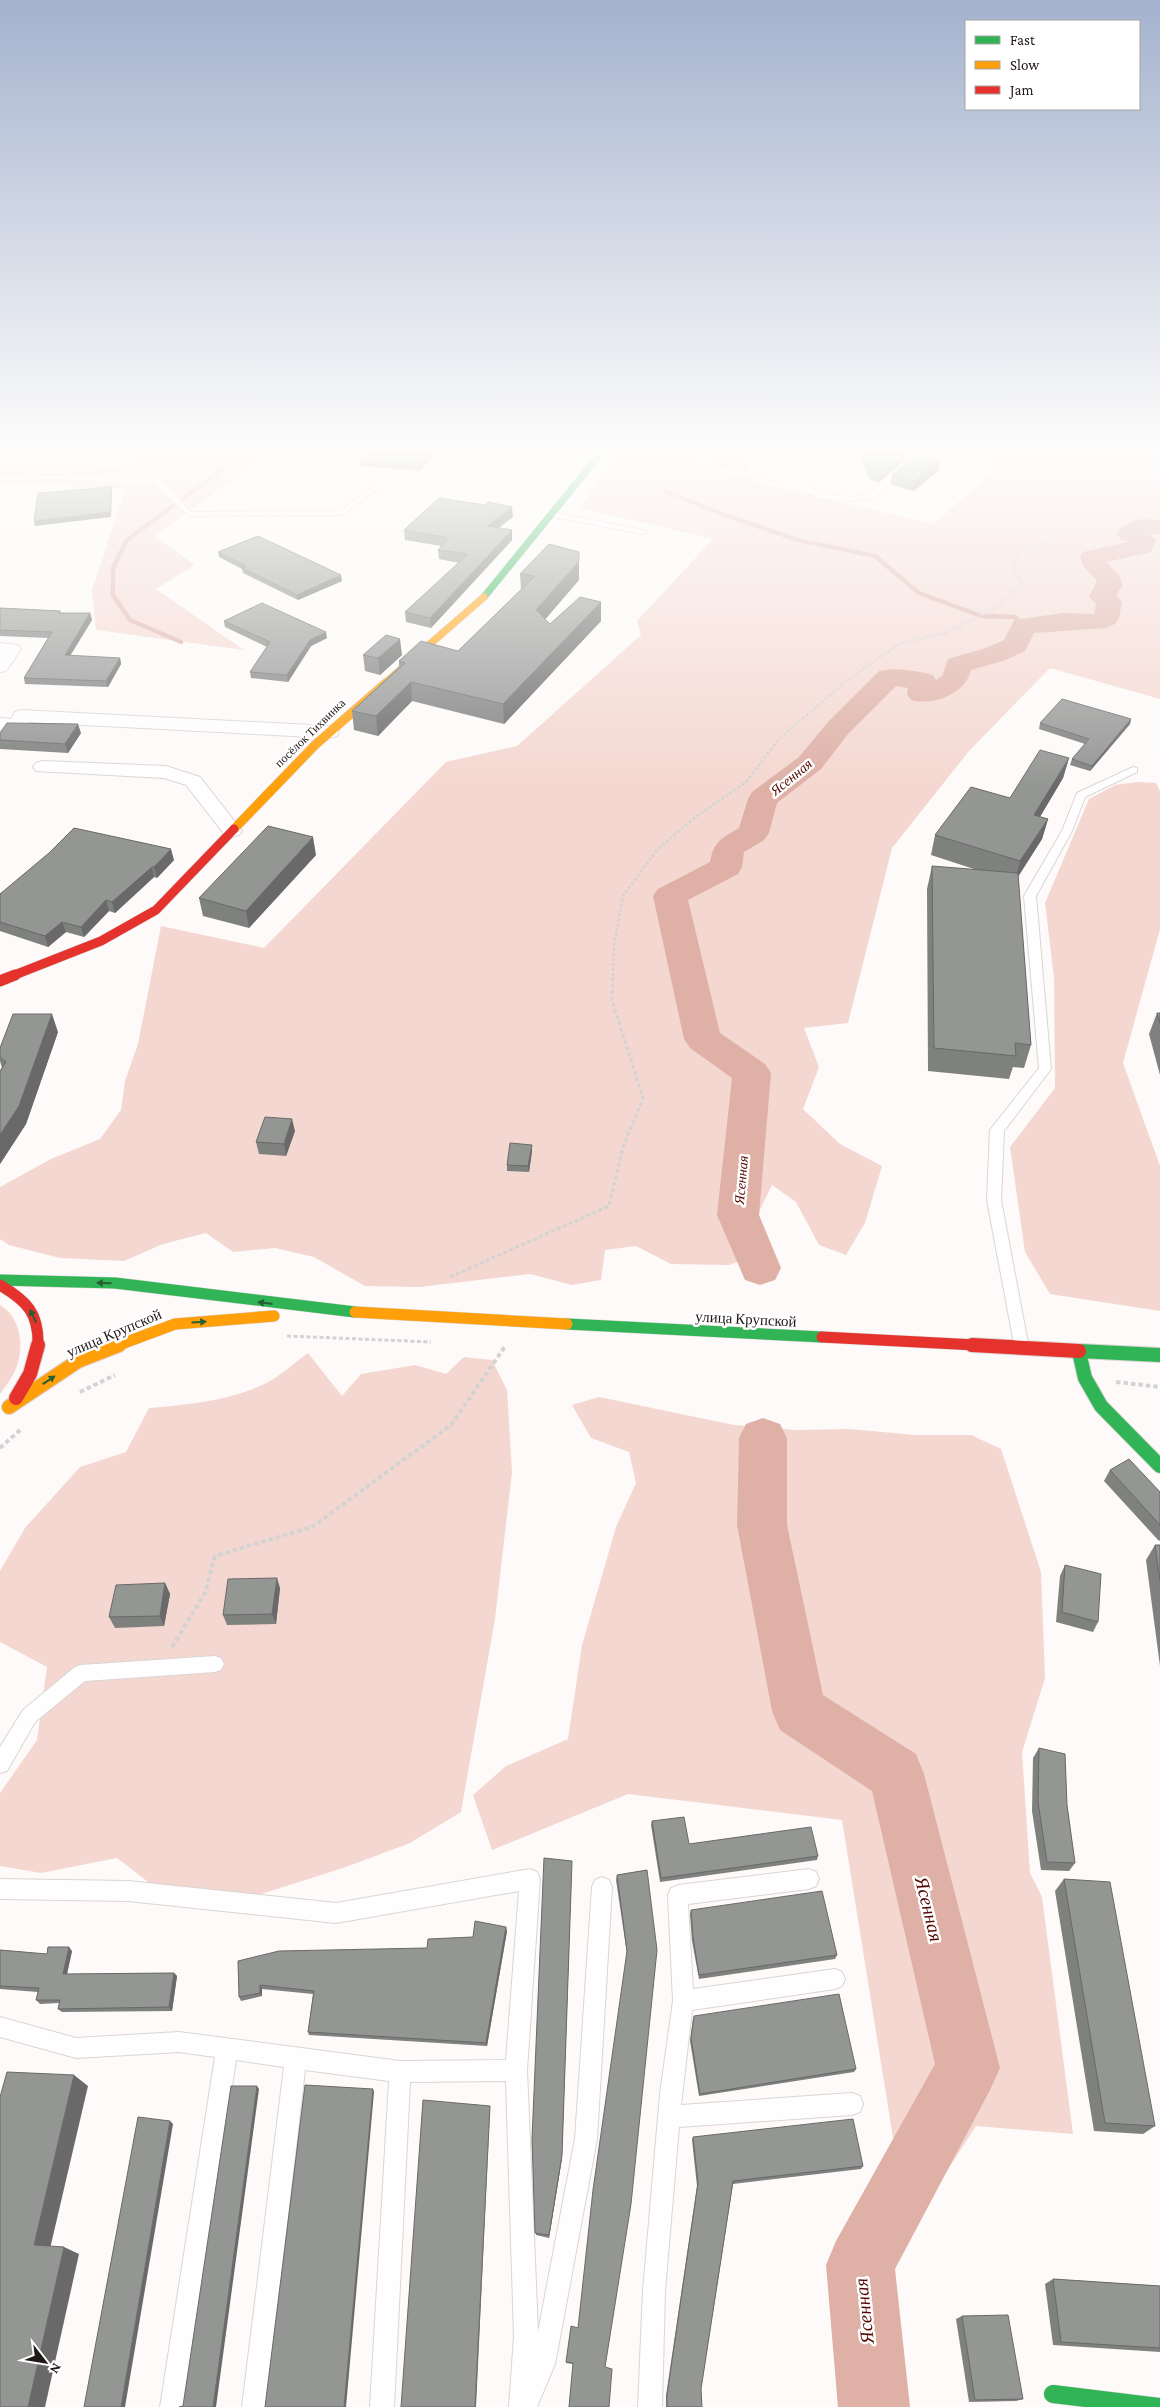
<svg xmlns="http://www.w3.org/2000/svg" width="1160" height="2407" viewBox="0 0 1160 2407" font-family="'Crimson Pro',serif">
<rect width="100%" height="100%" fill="#fdfaf9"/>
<!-- green -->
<g fill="#f4d7d0">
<polygon points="144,453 270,453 154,536 195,565 156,589 244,650 96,630 92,590 125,489 0,483 0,468 16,463 124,469"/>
<polygon points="617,453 743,453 755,482 934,524 1002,463 962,453 1160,453 1160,699 1050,668 969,751 892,848 848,1023 804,1028 819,1067 803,1109 840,1144 882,1166 865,1223 846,1255 819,1245 796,1202 772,1185 758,1214 768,1251 729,1265 671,1264 636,1246 605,1250 601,1280 572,1285 530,1274 420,1287 365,1286 314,1257 275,1248 233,1252 206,1233 163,1244 124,1261 60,1258 9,1245 0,1239 0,1187 51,1159 100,1139 121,1110 125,1081 138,1044 161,926 264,948 446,762 517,746 641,635 637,621 713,539 580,508"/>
<polygon points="1137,782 1156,783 1160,791 1160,929 1123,1063 1160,1166 1160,1311 1050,1294 1025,1252 1010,1147 1055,1088 1054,978 1045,903 1089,799 1115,785"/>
<path d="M0,1305C22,1318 25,1349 15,1371C11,1379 5,1387 0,1394Z"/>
<path d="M308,1353L342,1396L361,1374L415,1365L446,1374L464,1357L492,1360L507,1390L512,1472L495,1619L461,1812L410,1843L346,1867L258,1895L152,1885L117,1858L41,1873L0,1866V1793L37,1740L47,1667L0,1642V1571L25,1528L80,1467L126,1452L149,1408C186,1405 225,1401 260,1386C277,1379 293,1364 308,1353Z"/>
<polygon points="599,1397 734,1425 796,1430 850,1429 915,1435 971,1435 1001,1449 1041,1572 1045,1678 1022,1752 1030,1873 1042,1897 1073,2134 976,2126 908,2231 842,1820 628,1794 492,1850 473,1795 506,1766 568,1739 582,1645 616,1527 636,1483 629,1452 591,1438 572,1405"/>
</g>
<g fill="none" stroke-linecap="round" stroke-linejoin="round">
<!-- stream -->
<g stroke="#deb0a6" stroke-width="4.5">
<polyline points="667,492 730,517 798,540 875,556 919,593 981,616 1015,617 1023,626"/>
<polyline points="181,642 130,620 113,595 113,568 127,540 245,453"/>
</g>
<!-- river -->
<g fill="#deb0a6" fill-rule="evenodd">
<path d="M1142,519L1160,520V534H1150L1156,540L1151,552L1106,562L1118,574L1123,585L1116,595L1122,602L1119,618L1115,624L1106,628L1034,633L1025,651L1006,660L971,670C966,694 933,706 911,700L907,694L908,688L896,686L848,734L821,769L777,803L769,833L764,840L744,852L742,867L738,874L688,900L720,1033L765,1064L771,1073L759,1215L781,1268L775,1280L760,1285L745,1280L717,1215L732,1078L690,1048L684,1039L653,896L658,889L710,862C714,841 721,839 739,828L748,799L752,792L799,757L828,722L879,671C896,667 916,671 933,675L936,680L942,676L948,659L986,648L1004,640L1014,620L1063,613L1094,614L1096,604L1089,597L1097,581L1083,566L1080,557L1083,552L1128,542L1120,539L1117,534C1121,524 1132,521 1142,519Z"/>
<polygon points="763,1418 780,1424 787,1438 787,1525 823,1695 916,1754 924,1774 1000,2068 990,2090 895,2269 910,2407 838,2407 826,2265 836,2241 935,2064 872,1791 780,1730 772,1711 737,1525 739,1438 746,1424"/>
</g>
<!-- lane casing -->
<g stroke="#dbd5d4" stroke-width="2">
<g id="lane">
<polygon points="29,453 40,453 0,465 0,461"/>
<polygon points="677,453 686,453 733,471 792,478 824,494 850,497 869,494 916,453 924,453 874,498 850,501 819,498 787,482 729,475"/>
<polygon points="58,475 160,480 191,512 340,511 384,478 391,480 342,515 189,516 155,484 58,479 0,480 0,476"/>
<polygon points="551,512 643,530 647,532 643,534 548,516 547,514"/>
<polygon points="1133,767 1137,768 1137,772 1085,797 1072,831 1036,896 1051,1069 1004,1131 1001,1200 1029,1349 1027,1353 1022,1355 1017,1353 1015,1349 987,1200 990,1130 1039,1068 1024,896 1062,831 1077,793"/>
<polygon points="215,1656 221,1658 224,1664 221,1670 215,1672 85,1681 35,1722 7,1771 0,1773 0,1747 23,1710 75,1667 81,1665"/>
<polygon points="530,1869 537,1872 540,1879 527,2070 538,2332 575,2139 592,1887 595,1880 602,1877 609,1880 612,1887 597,2139 555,2364 537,2407 509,2407 514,2336 506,2081 410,2082 394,2407 370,2407 389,2081 305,2070 266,2407 242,2407 284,2067 236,2060 184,2407 160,2407 215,2057 179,2052 76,2058 0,2037 0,2017 76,2038 179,2032 400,2061 506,2060 519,1891 336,1923 128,1901 0,1899 0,1879 128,1881 336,1903"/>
<polygon points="809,1869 816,1872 819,1879 816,1886 809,1889 688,1904 693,1989 835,1969 842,1972 845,1979 842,1986 835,1989 692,2010 681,2105 852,2093 860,2096 863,2104 860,2112 852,2115 679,2127 665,2291 662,2407 638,2407 643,2291 660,2094 673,2001 668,1895 671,1888 678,1885"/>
</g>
</g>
<!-- street casing -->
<g stroke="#dbd5d4" stroke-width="2">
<g id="street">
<polygon points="0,643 18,645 21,649 6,671 0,672"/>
<polygon points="21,710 330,726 337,728 339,732 337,736 330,738 28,722 25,729 0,730 0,718 11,719 15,712"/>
<polygon points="43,761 166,766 200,777 242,831 239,835 232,837 225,835 186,785 164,778 36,771 33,767 36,763"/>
</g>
</g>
<!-- fast-far3 casing -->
<g stroke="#dbd5d4" stroke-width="8">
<polyline id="fast-far3" points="484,597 601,453"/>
</g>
<!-- fast-far2 casing -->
<g stroke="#dbd5d4" stroke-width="12">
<g id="fast-far2">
<polyline points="0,1280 115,1283 355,1312"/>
<polyline points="567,1324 822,1337"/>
</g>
</g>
<!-- fast-far1 casing -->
<g stroke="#dbd5d4" stroke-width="16">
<g id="fast-far1">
<polyline points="1079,1351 1160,1355"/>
<polyline points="1079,1352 1085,1378 1101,1406 1160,1466"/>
</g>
</g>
<!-- fast casing -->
<g stroke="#dbd5d4" stroke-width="19">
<polyline id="fast" points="1053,2394 1160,2407"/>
</g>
<!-- slow-far3 casing -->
<g stroke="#dbd5d4" stroke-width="8">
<polyline id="slow-far3" points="384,684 484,597"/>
</g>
<!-- slow-far2 casing -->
<g stroke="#dbd5d4" stroke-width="10">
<polyline id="slow-far2" points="234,829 316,744 386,683"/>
</g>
<!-- slow-far1 casing -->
<g stroke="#dbd5d4" stroke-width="12">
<g id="slow-far1">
<polyline points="355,1312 567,1324"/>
<polyline points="116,1346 175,1324 274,1316"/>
</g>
</g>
<!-- slow casing -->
<g stroke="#dbd5d4" stroke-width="16">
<polyline id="slow" points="9,1407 78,1361 119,1345"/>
</g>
<!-- jam-far2 casing -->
<g stroke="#dbd5d4" stroke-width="10">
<polyline id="jam-far2" points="12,976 101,941 156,910 234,829"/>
</g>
<!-- jam-far1 casing -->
<g stroke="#dbd5d4" stroke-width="12">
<g id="jam-far1">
<polyline points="0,981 15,975"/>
<path d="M0,1285C27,1301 39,1313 38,1346"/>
<polyline points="822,1337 995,1346"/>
</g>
</g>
<!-- jam casing -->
<g stroke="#dbd5d4" stroke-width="16">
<g id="jam">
<polyline points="972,1345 1079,1351"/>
<polyline points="16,1398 30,1374 38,1345"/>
</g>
</g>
<!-- path-far3 -->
<polyline stroke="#d4d3d3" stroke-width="2" stroke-dasharray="2.5 1" stroke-linecap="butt" points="842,684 899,644 946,633 994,609 1022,584 1013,570 1020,549 1050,542 1113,492 1143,453"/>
<!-- path-far2 -->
<polyline stroke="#d4d3d3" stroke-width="2.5" stroke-dasharray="3 2" stroke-linecap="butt" points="613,976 614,946 623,896 657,850 693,819 746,782 779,739 844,683"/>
<!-- path-far1 -->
<g stroke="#d4d3d3" stroke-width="3" stroke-dasharray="4 2.5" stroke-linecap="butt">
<polyline points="450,1277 609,1206 623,1147 643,1098 612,1000 613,975"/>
<polyline points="287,1336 431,1342"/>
</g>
<!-- path -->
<g stroke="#d4d3d3" stroke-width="4" stroke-dasharray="4.5 3" stroke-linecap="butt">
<polyline points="1116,1382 1160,1387"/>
<polyline points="80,1392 115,1375"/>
<polyline points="0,1448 20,1430"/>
<polyline points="172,1647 205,1593 215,1556 312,1527 451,1425 506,1345"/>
</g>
<!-- lane -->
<use href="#lane" fill="#fffefe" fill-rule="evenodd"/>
<!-- street -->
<use href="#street" fill="#fffefe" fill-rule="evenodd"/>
<!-- fast-far3 -->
<use href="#fast-far3" stroke="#30b455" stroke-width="7"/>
<!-- fast-far2 -->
<use href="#fast-far2" stroke="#30b455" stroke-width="11"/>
<!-- fast-far1 -->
<use href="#fast-far1" stroke="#30b455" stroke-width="14"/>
<!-- fast -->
<use href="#fast" stroke="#30b455" stroke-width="18"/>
<!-- slow-far3 -->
<use href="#slow-far3" stroke="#ff9f0a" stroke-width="7"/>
<!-- slow-far2 -->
<use href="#slow-far2" stroke="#ff9f0a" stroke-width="9"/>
<!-- slow-far1 -->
<use href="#slow-far1" stroke="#ff9f0a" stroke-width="11"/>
<!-- slow -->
<use href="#slow" stroke="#ff9f0a" stroke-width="14"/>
<!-- jam-far2 -->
<use href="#jam-far2" stroke="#e5322d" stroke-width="9"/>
<!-- jam-far1 -->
<use href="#jam-far1" stroke="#e5322d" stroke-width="11"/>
<!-- jam -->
<use href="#jam" stroke="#e5322d" stroke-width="14"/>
</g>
<!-- wall -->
<g fill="#7f817f">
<polygon points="434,453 420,471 360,466 360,461"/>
<polygon points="862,453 906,453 904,461 879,482 870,480 861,461"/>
<polygon points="941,460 939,470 914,491 891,485 892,475"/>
<polygon points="513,517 498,528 512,540 431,628 406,622 405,612 459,563 439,559 438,550 441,546 405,540 404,530"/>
<polygon points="218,552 342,581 298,600 243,573 242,569 219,557"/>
<polygon points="520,574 579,580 545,619 550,624 601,602 601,621 504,724 412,701 378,736 354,730 352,711 399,667 399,661 458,651 521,590"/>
<polygon points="0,608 60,611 61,613 90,613 92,620 70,656 120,658 121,664 108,687 25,684 24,678 48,638 0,636"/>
<polygon points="224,621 327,638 311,646 288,682 251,678 250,672 267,647 225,627"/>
<polygon points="363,655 402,655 380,675 365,671"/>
<polygon points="1131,719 1130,724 1090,771 1070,765 1072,759 1085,744 1039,729 1040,723"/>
<polygon points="0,733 81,733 68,753 0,749"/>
<polygon points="1069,758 1063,778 1040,817 1048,819 1042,839 1018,877 1031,1045 1024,1068 1013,1067 1009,1079 928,1071 927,889 932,866 977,870 931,855 935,835 1010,798"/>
<polygon points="316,855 249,928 203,916 199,898"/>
<polygon points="174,860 157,878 154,877 115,913 109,911 84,937 66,932 48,947 0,931 0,894"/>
<polygon points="1157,1013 1160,1013 1160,1075 1149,1034"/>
<polygon points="58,1032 26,1124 0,1164 0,1071 2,1068 0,1061 0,1048"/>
<polygon points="295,1131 286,1156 259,1154 256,1142"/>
<polygon points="532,1151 529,1172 507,1171 507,1165"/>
<polygon points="1110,1470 1160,1492 1160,1540 1159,1541 1104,1481"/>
<polygon points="1155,1545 1160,1545 1160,1666 1146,1560"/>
<polygon points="1065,1565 1098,1622 1093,1632 1056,1622 1060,1576"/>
<polygon points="165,1583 170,1594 164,1626 115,1628 109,1617"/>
<polygon points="280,1588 276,1624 227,1625 223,1615"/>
<polygon points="1039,1748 1067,1805 1075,1863 1069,1871 1041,1870 1032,1811 1033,1758"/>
<polygon points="652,1821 689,1844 818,1856 817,1860 660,1882 651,1825"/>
<polygon points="647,1870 573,2364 566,2363 566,2362 578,2328 627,1954 616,1880 617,1875"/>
<polygon points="1064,1879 1155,2126 1143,2134 1094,2131 1055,1891"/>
<polygon points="691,1910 837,1955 835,1959 699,1979 692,1941 690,1914"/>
<polygon points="507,1931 487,2046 309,2035 308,2032 313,1994 262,1989 262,1996 241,2001 239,1997 238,1961 427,1948 473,1937"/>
<polygon points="0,1950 47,1954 72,1951 67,1974 174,1973 177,1976 172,2011 62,2012 58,2009 59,2003 40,2004 36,2000 38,1992 0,1989"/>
<polygon points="693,2019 856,2069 854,2072 699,2096 690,2041"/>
<polygon points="693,2137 863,2166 861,2169 733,2184 701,2389 702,2407 666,2407 666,2396 697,2186 692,2140"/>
<polygon points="532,2139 562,2158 549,2238 536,2235"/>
<polygon points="1053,2279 1160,2286 1160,2352 1053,2345 1045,2284"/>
<polygon points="962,2316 1023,2399 1016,2401 969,2402 956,2319"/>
</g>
<!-- shaded-wall -->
<g fill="#686968">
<polygon points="430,453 434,453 420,471 419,466"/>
<polygon points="906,453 904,461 879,482 881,474"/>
<polygon points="941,460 939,470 914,491 915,481"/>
<polygon points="111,487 112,492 111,517 35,526 34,521"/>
<polygon points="512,507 513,517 488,536 488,526"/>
<polygon points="512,530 512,540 431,628 430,618"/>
<polygon points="579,561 579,580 537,629 536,610"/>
<polygon points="341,575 342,581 298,600 297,595"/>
<polygon points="601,602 601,621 504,724 503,704"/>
<polygon points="90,613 92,620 66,662 65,655"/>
<polygon points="326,632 327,638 311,646 288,682 287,675 310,640"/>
<polygon points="400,639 402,655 380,675 378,658"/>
<polygon points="120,658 121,664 108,687 106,681"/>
<polygon points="411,682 412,701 378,736 376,716"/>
<polygon points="1131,719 1130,724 1090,771 1092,766"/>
<polygon points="78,724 81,733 68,753 65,744"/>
<polygon points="1069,758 1063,778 1029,835 1034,815"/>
<polygon points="1048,819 1042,839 1015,881 1020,861"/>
<polygon points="313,837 316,855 249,928 246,911"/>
<polygon points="171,849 174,860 157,878 154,867"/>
<polygon points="152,867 154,877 115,913 112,902"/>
<polygon points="106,900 109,911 84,937 81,927"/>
<polygon points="62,922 66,932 48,947 45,936"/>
<polygon points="52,1014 58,1032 26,1124 0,1164 0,1135"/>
<polygon points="292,1119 295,1131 286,1156 284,1144"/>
<polygon points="532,1145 532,1151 529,1172 528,1166"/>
<polygon points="277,1578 280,1588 276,1624 272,1614"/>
<polygon points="165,1583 170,1594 164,1626 160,1616"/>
<polygon points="572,1861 562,2158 549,2238 549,2235"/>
<polygon points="506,1927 507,1931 487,2046 486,2043"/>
<polygon points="69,1947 72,1951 66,1978 63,1974"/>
<polygon points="174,1973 177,1976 172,2011 169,2007"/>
<polygon points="260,1985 262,1989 262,1996 260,1993"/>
<polygon points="74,2075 88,2086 49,2253 34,2245"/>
<polygon points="257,2086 259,2089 216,2407 213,2407"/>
<polygon points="373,2089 374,2092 346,2407 344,2407"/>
<polygon points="490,2106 490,2109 476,2407 475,2407"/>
<polygon points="170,2121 173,2124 125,2407 121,2407"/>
<polygon points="64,2247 79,2254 45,2407 28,2407"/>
</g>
<!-- building -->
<g fill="#949694" stroke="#686968">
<polygon points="367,453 430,453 419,466 360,461"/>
<polygon points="862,453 905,453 881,474 872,472"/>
<polygon points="917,454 941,460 915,481 892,475"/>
<polygon points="111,487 110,512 34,521 38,493"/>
<polygon points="439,498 485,505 488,502 512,507 488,526 512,530 430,618 405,612 468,554 438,550 449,538 404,530"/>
<polygon points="258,536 341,575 297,595 242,568 246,566 218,552"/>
<polygon points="549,544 579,552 579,561 536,610 550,624 580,597 601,602 503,704 411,682 376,716 352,711 405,663 399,661 421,641 458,651 535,576 520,574"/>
<polygon points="262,603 326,632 310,640 287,675 250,672 270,642 224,621"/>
<polygon points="0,608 60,611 59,613 90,613 65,655 120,658 106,681 24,678 52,632 0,630"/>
<polygon points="386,635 400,639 378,658 363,655"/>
<polygon points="1062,699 1131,719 1092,766 1072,759 1089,739 1040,723"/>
<polygon points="7,723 78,724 65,744 0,740 0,733"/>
<polygon points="1040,750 1069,758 1034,815 1048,819 1020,861 935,835 971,787 1010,798"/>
<polygon points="268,826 313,837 246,911 199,898"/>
<polygon points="74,828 171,849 154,867 152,867 112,902 106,900 81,927 62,922 45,936 0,922 0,894 49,853"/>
<polygon points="932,866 1018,873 1031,1045 1015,1043 1016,1056 934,1048"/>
<polygon points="1157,1013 1160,1013 1160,1023"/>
<polygon points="13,1014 52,1014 19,1106 0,1135 0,1071 6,1062 0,1057 0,1048"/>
<polygon points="265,1117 292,1119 284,1144 256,1142"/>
<polygon points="510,1143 532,1145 528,1166 507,1165"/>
<polygon points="1129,1459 1160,1492 1160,1525 1110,1470"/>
<polygon points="1155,1545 1160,1545 1160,1581"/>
<polygon points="1065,1565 1101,1574 1098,1622 1062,1612"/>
<polygon points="277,1578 272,1614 223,1615 228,1579"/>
<polygon points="165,1583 160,1616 109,1617 116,1585"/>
<polygon points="1039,1748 1065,1754 1067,1805 1075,1863 1047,1862 1038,1802"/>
<polygon points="684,1817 689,1844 811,1827 818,1856 661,1878 652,1821"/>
<polygon points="544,1858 572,1861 562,2155 549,2235 535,2233 532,2139"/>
<polygon points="647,1870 657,1950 631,2204 605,2367 612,2369 609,2407 569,2407 573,2363 566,2362 571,2326 578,2328 593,2190 627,1951 617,1875"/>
<polygon points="1064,1879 1110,1882 1155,2126 1105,2123"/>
<polygon points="822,1891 837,1955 699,1975 693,1937 691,1910"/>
<polygon points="475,1921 506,1927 486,2043 308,2032 314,1991 260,1985 260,1993 239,1997 238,1961 279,1951 427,1948 428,1939 473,1937"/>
<polygon points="48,1947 69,1947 63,1974 174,1973 169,2007 58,2009 60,2000 36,2000 39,1988 0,1986 0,1950 47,1954"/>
<polygon points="839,1994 856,2069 700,2094 691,2038 694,2016"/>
<polygon points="7,2072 74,2075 34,2245 64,2247 28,2407 0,2407 0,2097"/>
<polygon points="305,2085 373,2089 344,2407 265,2407"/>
<polygon points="231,2086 257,2086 213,2407 179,2407 183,2406"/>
<polygon points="423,2100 490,2106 475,2407 401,2407"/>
<polygon points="138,2117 170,2121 121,2407 84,2407"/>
<polygon points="853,2119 863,2166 733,2181 701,2389 702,2407 667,2407 667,2395 698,2183 693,2137"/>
<polygon points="1053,2279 1160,2286 1160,2348 1061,2342"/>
<polygon points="1008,2315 1023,2399 975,2400 962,2316"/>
</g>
<!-- one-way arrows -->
<defs><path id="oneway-solid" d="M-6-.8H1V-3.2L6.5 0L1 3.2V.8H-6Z" transform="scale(1.25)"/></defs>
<g fill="#275e32">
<use href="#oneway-solid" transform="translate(104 1283) rotate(-178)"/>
<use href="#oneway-solid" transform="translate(265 1303) rotate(-173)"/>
<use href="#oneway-solid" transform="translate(33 1316) rotate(-116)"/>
<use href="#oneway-solid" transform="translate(199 1322) rotate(-4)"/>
<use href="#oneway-solid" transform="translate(49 1380) rotate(-34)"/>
</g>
<!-- sky -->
<linearGradient id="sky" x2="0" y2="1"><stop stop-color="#a4b2ce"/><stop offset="0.57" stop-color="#fefdfc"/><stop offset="1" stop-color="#fefdfc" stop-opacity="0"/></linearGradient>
<rect width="1160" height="789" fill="url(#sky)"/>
<g text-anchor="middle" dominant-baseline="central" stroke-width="5" stroke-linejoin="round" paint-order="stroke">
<!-- far-street labels -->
<g font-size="12" fill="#201816" stroke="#fff">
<text transform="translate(310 733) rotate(-44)">посёлок Тихвинка</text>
</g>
<!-- far-water labels -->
<g font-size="14" font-style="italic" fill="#560900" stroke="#fff">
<text transform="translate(791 777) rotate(-39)">Ясенная</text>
<text transform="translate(741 1180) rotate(-85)">Ясенная</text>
</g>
<!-- street labels -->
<g font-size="15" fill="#201816" stroke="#fff">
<text transform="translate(746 1319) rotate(3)">улица Крупской</text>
<text transform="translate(114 1333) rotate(-23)">улица Крупской</text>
</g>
<!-- near-water labels -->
<g font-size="19" font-style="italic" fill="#560900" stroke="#fff">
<text transform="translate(929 1909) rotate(76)">Ясенная</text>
<text transform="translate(864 2311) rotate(-96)">Ясенная</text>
</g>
</g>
<!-- legend -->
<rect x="965" y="20" width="175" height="90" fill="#ffffff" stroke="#a6a3a2"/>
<rect x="975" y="36" width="25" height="8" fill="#30b455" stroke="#a6a3a2"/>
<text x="1010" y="45" font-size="15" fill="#201816">Fast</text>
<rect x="975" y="61" width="25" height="8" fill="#ff9f0a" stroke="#a6a3a2"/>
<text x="1010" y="70" font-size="15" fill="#201816">Slow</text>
<rect x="975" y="86" width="25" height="8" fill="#e5322d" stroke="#a6a3a2"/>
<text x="1010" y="95" font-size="15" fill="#201816">Jam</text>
<!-- north arrow -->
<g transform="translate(45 2362) rotate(121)" stroke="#ffffff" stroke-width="4" paint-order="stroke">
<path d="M0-4L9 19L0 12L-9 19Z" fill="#201816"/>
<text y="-8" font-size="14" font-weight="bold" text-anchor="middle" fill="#201816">N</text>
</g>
</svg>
